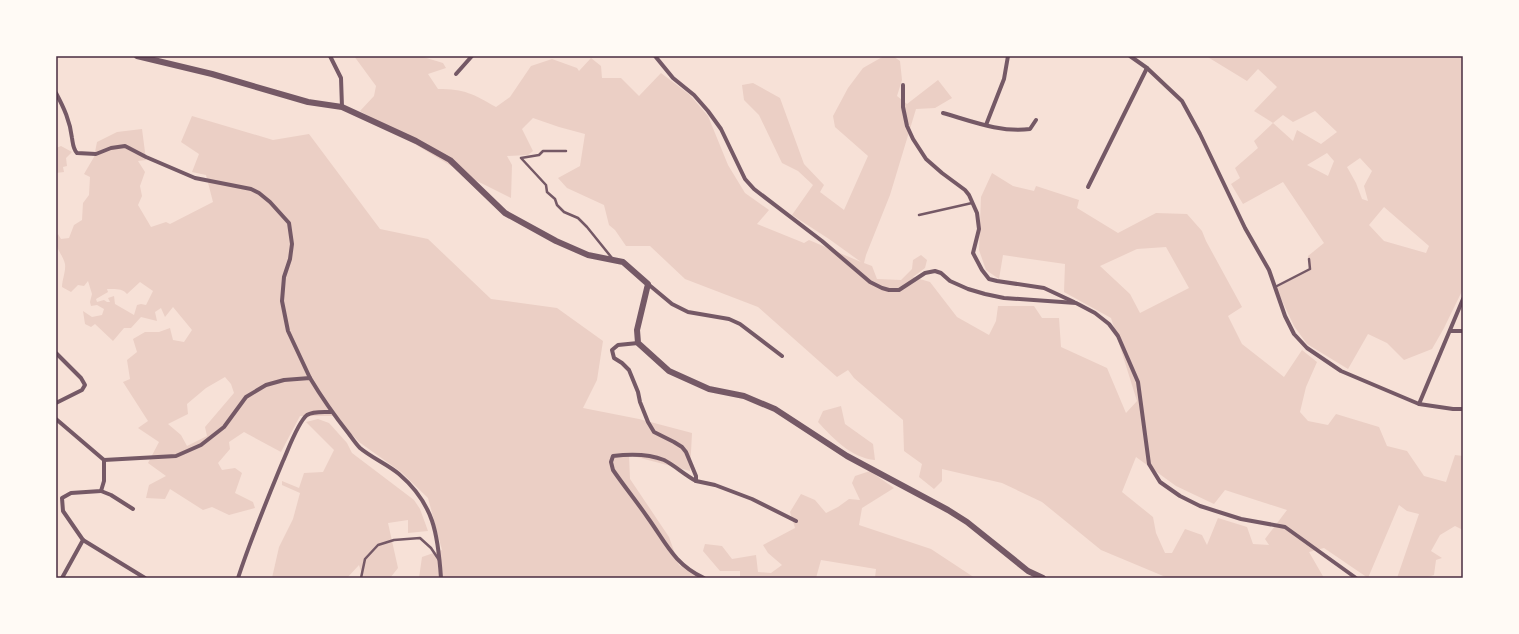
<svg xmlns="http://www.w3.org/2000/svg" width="1519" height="634" viewBox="0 0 1519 634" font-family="'Noto Sans',sans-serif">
<rect width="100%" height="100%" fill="#f7e1d7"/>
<!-- green -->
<g fill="#ebcfc5" fill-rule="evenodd">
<path d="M354,56H420L443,63L446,68L428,74L438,89C465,89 473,94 496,107L510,97L531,66L552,59L577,68L579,71L591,58L601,66L602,78H621L639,96L661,73L690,95L708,116L728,165L745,193L769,210L757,224L804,243L809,240L861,262L829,239L792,215L813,185L798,171L782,163L759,115L744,100L742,85L753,83L780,98L804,164L824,185L820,192L844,210L868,156L835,127L833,116L848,88L863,68L884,56H893L900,61L902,80L897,96L907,104L938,80L952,98L935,108L916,109L890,195L866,255L864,263L872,266L877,279L901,280L912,269L913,260L921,255L927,260L925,268L913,277L930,282L957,317L989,335L996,321L998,306H1034L1042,318H1059L1061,347L1107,368L1126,413L1137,401L1111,318L1064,292L1065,264L1003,255L999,279L986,270L979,250L981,197L992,173L1013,186L1034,191L1036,186L1079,200L1077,208L1118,233L1156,213L1187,214L1202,231L1206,241L1242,307L1228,316L1242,344L1284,377L1302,350L1317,362L1306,387L1300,412L1308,421L1328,425L1336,414L1379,427L1387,446L1407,451L1424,476L1446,482L1455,455L1463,456V530L1455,526L1440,535L1431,551L1442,558L1436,560L1434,575L1425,578H1397L1419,514L1407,511L1399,505L1368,578L1324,548L1309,552L1324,578H1168L1101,550L1042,502L1002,483L942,469V481L934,489L919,477L922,464L904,451L903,420L854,378L848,370L837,377L758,307L685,279L650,246H626L615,230L609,225L604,205L567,188L558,178L580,166L585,134L559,127L533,118L522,129L533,151L528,155L507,156L512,165L511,198L471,178L360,111L374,96L376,86ZM1166,247L1189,288L1140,313L1130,294L1100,266L1137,249ZM1136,457L1176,486L1214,504L1225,490L1287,510L1265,539L1269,545L1253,544L1247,527L1218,518L1207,545L1202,535L1185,529L1172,553H1165L1156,533L1153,517L1122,492Z"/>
<path d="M1206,56H1463V289L1444,328L1432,349L1404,360L1387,343L1368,334L1348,369L1307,344L1294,326L1276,288L1310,269L1308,256L1324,243L1283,182L1243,204L1231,184L1240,178L1235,168L1258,148L1254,141L1273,123L1254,111L1277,87L1258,69L1247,81ZM1315,111L1337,132L1321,144L1297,130L1293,141L1273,123L1283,115L1293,122ZM1327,153L1334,161L1328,176L1307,165ZM1360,158L1372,171L1364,186L1368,201L1362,199L1356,183L1347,167ZM1384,207L1429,246L1426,253L1384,241L1369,225Z"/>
<path d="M192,116L273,140L309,134L380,229L428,239L491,299L557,308L603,341L597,380L583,408L639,419L692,433L690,471L629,455L630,479L669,537L679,565L703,578H419L422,557L442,550L428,498L401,472L359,442L334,416H300L281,452L244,432L229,442L230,449L218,463L222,470L235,468L242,473L235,493L253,502L255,508L229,515L212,507L203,510L170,489L165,499L146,498L149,485L166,476L148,463L159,442L138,428L148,421L123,382L130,379L127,360L137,352L133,339L145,332H159L170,328L173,340L184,342L192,330L173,307L165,317L161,308L155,312L157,321L141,317L131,328H124L113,341L95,324L91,327L85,324L83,311L92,317L102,315L104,309L97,305L91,306L90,302L92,294L88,281L84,286L78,285L71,292L62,287C62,280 66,271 65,264C63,254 51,244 58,234L61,239L69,238L74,225L82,220L83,203L89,195L90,177L84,174L94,157L97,142L117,132L142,129L146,160L138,161L145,172L140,186L142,196L138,205L151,227L166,222L170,224L213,202L206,175L192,172L199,154L181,142ZM140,282L153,291L146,305L141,304L137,305L134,315L115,304L114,296L108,298L110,302H107L104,300L97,302L96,299L108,292L107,289C115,289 122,288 127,294ZM225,377L231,384L234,393L205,427L207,436L187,446L181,435L168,424L188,414L187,404L206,388Z"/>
<polygon points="61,146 72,152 66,158 67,166 63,167 64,172 56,173 56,148"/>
<path d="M841,406L845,424L873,444L875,460C851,458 833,438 818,422L823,411Z"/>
<polygon points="318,419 329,423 347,443 352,453 414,500 420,509 428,531 408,533 408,520 388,523 398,568 390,578 363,578 359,565 347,578 272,578 279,547 293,519 300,493 282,485 282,481 299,488 304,473 323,472 334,450 306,422"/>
<polygon points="870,471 894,488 862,508 859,525 931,549 975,578 875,578 876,569 821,560 816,578 740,578 740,571 720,571 703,551 705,544 722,546 732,559 756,555 758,572 771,573 782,565 768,553 763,545 795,528 790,512 801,494 815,500 826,513 838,507 849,499 860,500 852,483 855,476"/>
</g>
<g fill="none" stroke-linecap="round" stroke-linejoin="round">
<!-- service -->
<g stroke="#755966" stroke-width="2.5">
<polyline points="566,151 543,151 539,155 521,158 546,185 547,192 555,199 557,205 564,212 578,218 587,227 612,258"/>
<polyline points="919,215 972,203"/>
<polyline points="1275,287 1310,269 1309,259"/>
<polyline points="361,578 365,559 378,545 394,540 420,538 431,548 439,560"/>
</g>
<!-- minor -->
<g stroke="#755966" stroke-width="4">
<polyline points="330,56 341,78 342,107"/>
<polyline points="655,56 673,78 694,95 708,111 721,129 745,179 754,189 822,241 870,282 882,288 889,290 899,290 925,273 935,271 941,273 950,281 968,289 985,294 1004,298 1076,303 1095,313 1109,324 1118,336 1138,382 1149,464 1160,482 1180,496 1200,506 1241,519 1285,527 1356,578"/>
<polyline points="1130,56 1147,68 1182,101 1200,134 1245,228 1269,270 1285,316 1294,334 1307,348 1341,371 1419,404 1453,409 1463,409"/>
<polyline points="456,74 472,56"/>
<polyline points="903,85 903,107 907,126 913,139 926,159 942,173 965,190 969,195 977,213 979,229 973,253 982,270 989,279 997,281 1044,288 1074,302"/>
<path d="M56,93C64,108 70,121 72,138C73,144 73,149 77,153L96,154L111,148L125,146L146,157L195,178L251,189L259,193L270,202L289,223L292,244L290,259L284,277L282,301L288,331L310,378"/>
<path d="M943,113C971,121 1001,133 1030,129L1036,120"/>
<polyline points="986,125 1004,79 1008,56"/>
<polyline points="1088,187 1147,68"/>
<polyline points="648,284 672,304 688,312 729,319 740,324 782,356"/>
<polyline points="1450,331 1463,331"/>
<path d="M638,343L618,345L612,350L614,358L622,363L629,370L638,392L640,402L648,422L654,432L674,442L682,447L686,452L696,476V481C685,475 674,465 664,460C649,454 629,454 613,456L611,462L613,470C624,486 637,502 648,518C666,543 674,564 704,578"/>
<polyline points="56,403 82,390 85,385 81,378 56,353"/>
<polyline points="1419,404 1463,299"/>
<path d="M56,419L104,460L176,456L201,445L224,427L246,397L266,385L284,380L310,378C322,398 334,415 349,434C352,438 356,444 360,448C372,458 387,464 399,474C434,504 438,534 441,578"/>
<polyline points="696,481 715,485 752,499 796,521"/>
<polyline points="101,491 111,495 133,509"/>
<polyline points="83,540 145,578"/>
<polyline points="62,578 83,540 63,511 62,498 71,493 101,491 104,481 104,460"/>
<path d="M238,578C251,538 267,500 283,461C288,450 298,422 307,415C313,411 323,412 331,412"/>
</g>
<!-- tertiary -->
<polyline stroke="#755966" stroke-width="6" points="137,56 212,74 308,102 342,107 416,141 450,160 505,213 556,241 588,255 623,262 648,284 637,330 638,343 669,371 709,389 744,396 775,409 847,456 948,510 967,522 1028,571 1043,578"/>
</g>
<!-- border -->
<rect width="1519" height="634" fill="none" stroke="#fffaf5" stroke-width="114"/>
<rect x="57" y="57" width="1405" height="520" fill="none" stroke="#4a2c40" stroke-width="1.5"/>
</svg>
